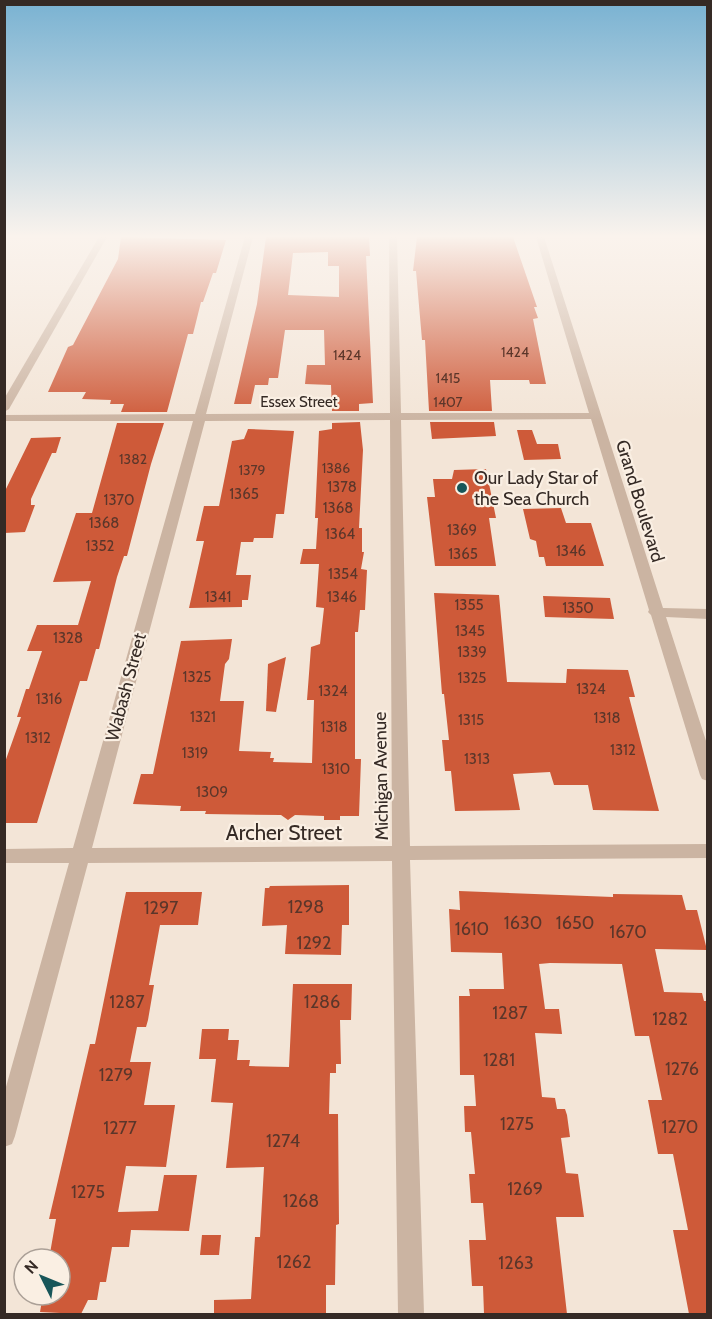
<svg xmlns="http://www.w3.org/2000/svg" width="712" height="1319" viewBox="0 0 712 1319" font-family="Cabin,sans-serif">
<rect width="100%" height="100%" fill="#f3e5d7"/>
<!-- building -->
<g fill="#ce5a39" fill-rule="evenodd">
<polygon points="121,237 226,240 216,273 213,273 203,302 201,302 193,334 188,334 167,412 121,412 124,404 110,404 111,400 82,399 86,392 48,392 68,347 73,345 118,259"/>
<path d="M266,237H369L370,256H366L373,403L359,404V411H332L331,385L305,384L307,365H325L324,330H285L278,378H269L268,385H255L251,404H234L257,304ZM328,252V266H339V297L288,295L293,253Z"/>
<polygon points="417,237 513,237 537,307 534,307 538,318 533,319 546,384 530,384 529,380 490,380 492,411 429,411 425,340 422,340 416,271 413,271"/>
<polygon points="360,422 363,450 359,528 362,528 362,552 364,552 361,569 367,570 365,610 360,610 358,632 355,632 355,759 361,759 359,816 340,816 340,820 324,820 324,816 295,815 288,820 281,815 205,814 206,811 180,811 181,806 133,804 141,774 153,774 181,641 232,639 229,659 225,664 220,701 244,701 239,751 271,752 270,758 274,758 273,762 312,763 314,700 307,700 311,647 320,644 324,608 316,607 319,564 300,564 303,549 316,549 318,518 315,518 319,431 332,429 332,423"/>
<polygon points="430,422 494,422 496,436 432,439"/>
<polygon points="117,423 164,423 151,464 127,556 124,556 117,577 99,649 96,649 87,681 80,681 37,823 4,823 4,765 21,717 17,717 26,689 29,689 42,651 27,651 37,625 78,625 91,581 53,582 76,513 92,513"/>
<polygon points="248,429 294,431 284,514 276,514 273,538 254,538 253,542 241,542 236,575 251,575 248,600 242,600 242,607 189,608 204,541 196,541 204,506 219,506 232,441 244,439"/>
<polygon points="517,430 532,430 537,444 558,444 561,459 524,460"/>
<polygon points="61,437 56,453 52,453 31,499 31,505 35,505 25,532 4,533 4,493 31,438"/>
<polygon points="486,469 496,518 489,518 496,566 435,566 427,497 435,497 433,479 452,479 454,470"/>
<polygon points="561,508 566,523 591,523 604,566 546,566 544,557 539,557 536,541 530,539 523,509"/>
<polygon points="434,593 499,595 507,682 566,683 567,669 628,670 635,697 629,697 659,811 593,810 588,785 554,785 550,772 513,774 520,810 455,811 451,771 445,771 442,740 449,740 444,694 442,694"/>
<polygon points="543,596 610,598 614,619 545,617"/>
<polygon points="286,657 276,712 266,711 268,664"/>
<polygon points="349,885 349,925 342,925 341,955 285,954 287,925 262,926 265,888 269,888 270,886"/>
<polygon points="459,891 613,897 613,894 682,895 686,910 697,910 707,950 655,949 664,992 702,993 704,1001 708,1001 708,1314 689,1314 673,1230 688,1230 673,1154 658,1154 648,1100 662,1100 649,1036 635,1036 622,964 550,963 539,964 545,1009 559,1009 562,1034 535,1033 542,1097 555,1098 557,1109 565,1109 567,1115 570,1137 561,1138 566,1173 578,1174 584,1217 556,1217 567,1314 484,1314 483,1286 472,1286 469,1240 486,1240 483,1203 471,1203 469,1174 475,1174 471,1132 465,1132 464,1106 476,1106 474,1075 460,1075 459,996 470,996 469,989 504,989 502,953 451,952 449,909 460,910"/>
<polygon points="126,892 202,892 198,925 160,925 149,985 154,985 148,1020 146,1027 137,1027 130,1062 151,1062 144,1105 175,1105 166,1167 126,1166 118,1212 158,1211 164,1175 197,1175 189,1231 131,1230 129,1247 112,1247 106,1282 100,1282 97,1300 88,1300 81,1314 40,1312 43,1295 60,1295 60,1259 49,1259 56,1219 49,1219 90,1044 95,1044"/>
<polygon points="293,984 352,984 351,1020 340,1020 341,1064 336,1064 336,1073 330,1073 329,1114 338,1114 339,1224 336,1225 335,1285 326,1285 326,1314 214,1314 214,1300 251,1299 255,1237 260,1237 264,1167 226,1168 233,1103 211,1102 216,1059 199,1059 202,1029 229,1029 228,1040 239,1040 237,1060 250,1060 249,1066 289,1067"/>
<polygon points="202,1235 221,1235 219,1255 200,1255"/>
</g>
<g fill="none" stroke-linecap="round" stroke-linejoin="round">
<!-- minor -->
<g fill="#cbb4a2" fill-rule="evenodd">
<polygon points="99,237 107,237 9,409 4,412 4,399"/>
<path d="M245,237H253L206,414L390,413L389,237H397L401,413H589L536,237H544L663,608L708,609V619L666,617L708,747V781L702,779L700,775L651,615L648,612L649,610L591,419L401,420L410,846L708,844V858L410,860L424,1314H398L392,861L88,863L15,1136L12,1144L4,1147V1094L69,863H4V849L73,848L193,421H4V415L195,414ZM390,420L392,846L92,848L205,421Z"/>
</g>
</g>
<!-- sky -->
<linearGradient id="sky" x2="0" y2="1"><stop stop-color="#79b2d2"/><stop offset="0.56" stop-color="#faf3ed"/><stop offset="1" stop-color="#faf3ed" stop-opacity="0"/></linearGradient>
<rect width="712" height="422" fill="url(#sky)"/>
<!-- markers -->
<circle fill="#185659" stroke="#faefe3" stroke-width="2" cx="462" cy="488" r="6"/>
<g text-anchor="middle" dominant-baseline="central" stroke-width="4.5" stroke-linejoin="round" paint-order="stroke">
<!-- far-number labels -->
<g font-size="14" fill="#5b362a">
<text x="515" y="352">1424</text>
<text x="347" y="355">1424</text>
<text x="448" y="378">1415</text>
<text x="448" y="402">1407</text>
<text x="133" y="459">1382</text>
<text x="336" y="468">1386</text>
<text x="252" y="470">1379</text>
</g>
<!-- far-street labels -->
<g font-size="15" fill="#352a25" stroke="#faefe3">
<text x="299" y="402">Essex Street</text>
</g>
<!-- number labels -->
<g font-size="15" fill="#5b362a">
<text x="342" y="487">1378</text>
<text x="244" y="494">1365</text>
<text x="119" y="500">1370</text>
<text x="338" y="508">1368</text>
<text x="104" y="523">1368</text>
<text x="462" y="530">1369</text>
<text x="340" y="534">1364</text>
<text x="100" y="546">1352</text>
<text x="571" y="551">1346</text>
<text x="463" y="554">1365</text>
<text x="343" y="574">1354</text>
<text x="218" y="597">1341</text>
<text x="342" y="597">1346</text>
<text x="469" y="605">1355</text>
<text x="578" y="608">1350</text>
<text x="470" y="631">1345</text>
<text x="68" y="638">1328</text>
<text x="472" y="652">1339</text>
<text x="197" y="677">1325</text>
<text x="472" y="678">1325</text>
<text x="591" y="689">1324</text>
<text x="333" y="691">1324</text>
<text x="49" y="699">1316</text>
<text x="203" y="717">1321</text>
<text x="607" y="718">1318</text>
<text x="471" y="720">1315</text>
<text x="334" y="727">1318</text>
<text x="38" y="738">1312</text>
<text x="623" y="750">1312</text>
<text x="195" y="753">1319</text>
<text x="477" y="759">1313</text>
<text x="336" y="769">1310</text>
<text x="212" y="792">1309</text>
</g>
<!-- poi labels -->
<g font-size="18" fill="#352a25" stroke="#faefe3" text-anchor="start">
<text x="474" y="478">Our Lady Star of<tspan x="474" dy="21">the Sea Church</tspan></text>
</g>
<!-- street labels -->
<g font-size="18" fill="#352a25" stroke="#faefe3">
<text transform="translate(640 501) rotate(73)">Grand Boulevard</text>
<text transform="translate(126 687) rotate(-75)">Wabash Street</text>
<text transform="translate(381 776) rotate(-91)">Michigan Avenue</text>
</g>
<!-- near-number labels -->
<g font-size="18" fill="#5b362a">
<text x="306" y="907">1298</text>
<text x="161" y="908">1297</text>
<text x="523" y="923">1630</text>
<text x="575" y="923">1650</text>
<text x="472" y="929">1610</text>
<text x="628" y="932">1670</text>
<text x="314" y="943">1292</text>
<text x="127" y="1002">1287</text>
<text x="322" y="1002">1286</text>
<text x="510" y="1013">1287</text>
<text x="670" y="1019">1282</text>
<text x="499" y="1060">1281</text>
<text x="682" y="1069">1276</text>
<text x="116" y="1075">1279</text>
<text x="517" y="1124">1275</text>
<text x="680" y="1127">1270</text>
<text x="120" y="1128">1277</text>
<text x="283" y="1141">1274</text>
<text x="525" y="1189">1269</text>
<text x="88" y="1192">1275</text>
<text x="301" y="1201">1268</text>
<text x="294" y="1262">1262</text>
<text x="516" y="1263">1263</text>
</g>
<!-- near-street labels -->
<g font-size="21" fill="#352a25" stroke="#faefe3">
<text x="284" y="832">Archer Street</text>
</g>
</g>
<!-- border -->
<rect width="712" height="1319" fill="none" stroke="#352a25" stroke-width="12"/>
<!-- north arrow -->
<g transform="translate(42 1277) rotate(313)"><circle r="28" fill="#faefe3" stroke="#aba097" stroke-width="1.5"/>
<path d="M0-4.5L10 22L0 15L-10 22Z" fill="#185659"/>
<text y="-9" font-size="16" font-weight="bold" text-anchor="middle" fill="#352a25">N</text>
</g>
</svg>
